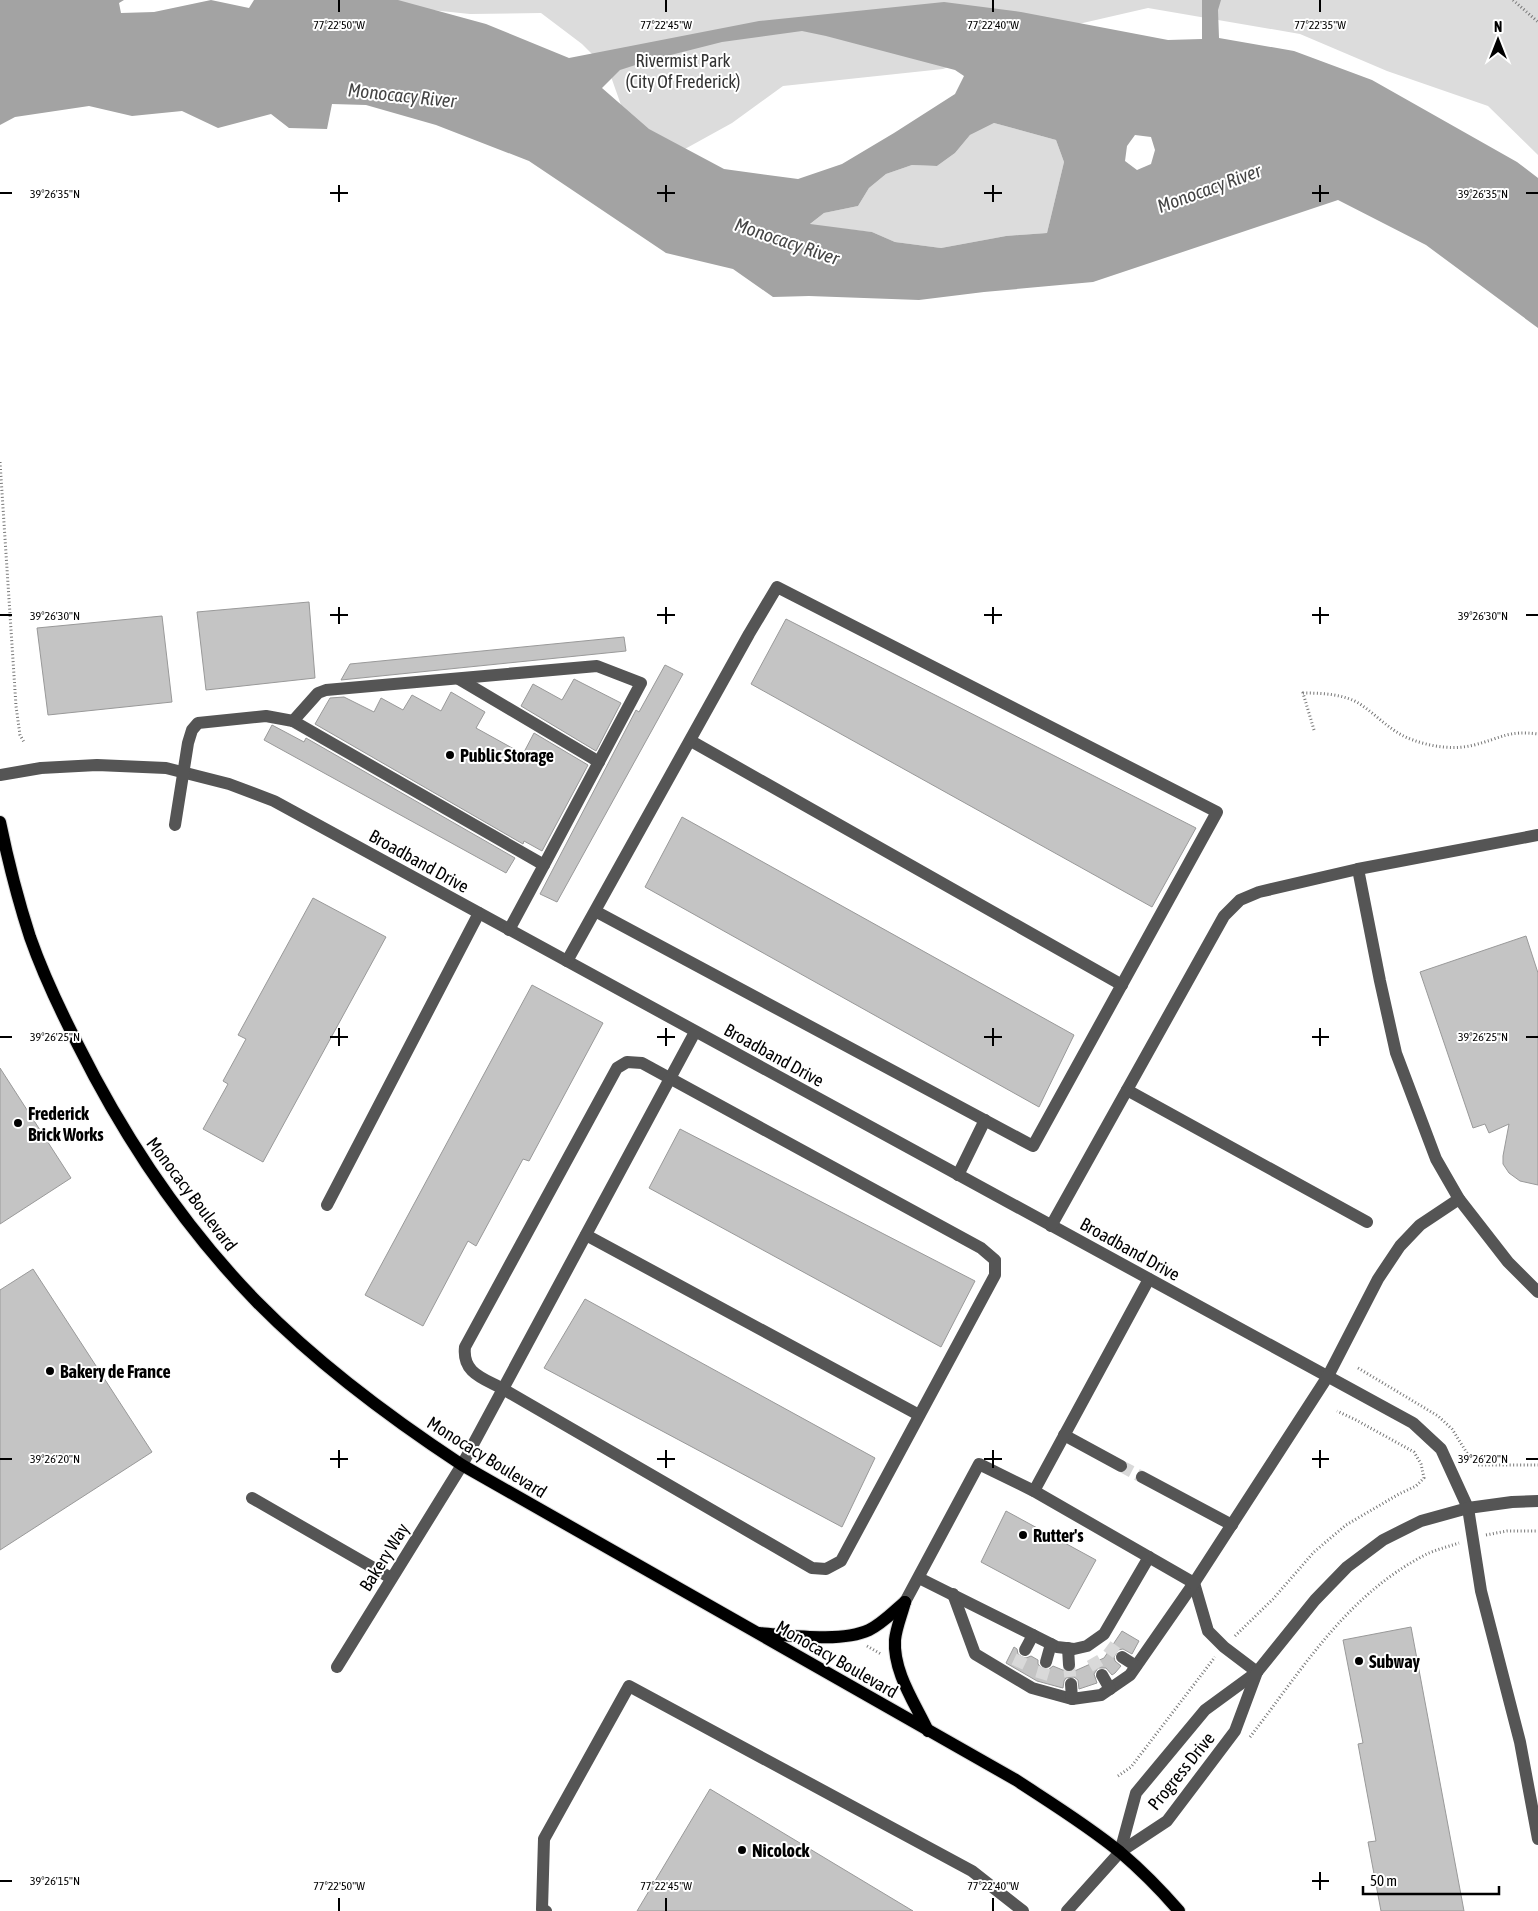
<svg xmlns="http://www.w3.org/2000/svg" width="1538" height="1911" viewBox="0 0 1538 1911" font-family="'Asap Condensed',sans-serif">
<rect width="100%" height="100%" fill="#fff"/>
<!-- green -->
<g fill="#dcdcdc">
<polygon points="334,0 1538,0 1538,155 1488,106 1387,71 1300,34 1148,8 1048,31 943,69 783,86 732,123 674,155 627,122 609,71 582,44 541,13 470,14"/>
<polygon points="994,123 1056,140 1064,162 1047,233 1006,236 941,248 895,242 872,232 809,225 824,213 858,206 869,188 886,174 912,165 937,166 955,153 970,135"/>
</g>
<!-- water -->
<path fill="#a3a3a3" fill-rule="evenodd" d="M0,0H124L119,3L121,13L154,12L211,0L249,8L254,0H398L486,24L569,58L759,21L944,2L1021,12L1168,40L1202,39V0H1221L1218,10L1219,38L1294,51L1372,80L1517,162L1538,178V328L1426,245L1338,200L1093,282L984,292L919,300L809,296L773,297L733,269L666,253L529,161L436,125L366,105L332,104L327,129L289,128L271,114L218,128L182,111L132,116L89,106L15,117L0,125ZM802,31L826,36L955,70L964,76L955,94L894,133L842,164L798,179L724,169L649,129L602,88L620,70L651,60L722,42ZM994,123L1056,140L1064,162L1047,233L1006,236L941,248L895,242L872,232L810,224L824,213L858,206L869,188L886,174L912,165L937,166L955,153L970,135ZM1135,135L1151,137L1155,150L1151,164L1137,170L1125,161L1127,146Z"/>
<!-- building -->
<g fill="#c4c4c4" stroke="#999">
<polygon points="309,602 315,678 206,690 197,612"/>
<polygon points="162,616 172,702 48,715 37,628"/>
<polygon points="786,619 1196,828 1152,907 751,684"/>
<polygon points="624,637 626,651 341,680 350,664"/>
<polygon points="665,665 683,674 557,902 540,894 636,710 639,712"/>
<polygon points="574,679 621,703 596,751 521,706 533,684 562,700"/>
<polygon points="451,692 485,712 476,728 523,754 534,733 588,765 542,851 524,841 523,844 315,724 330,698 344,697 374,712 381,698 403,710 412,695 441,711"/>
<polygon points="272,725 304,742 306,738 515,858 506,873 264,740"/>
<polygon points="682,817 1074,1035 1039,1107 645,887"/>
<polygon points="313,898 386,937 263,1162 203,1129 228,1084 223,1081 246,1039 238,1035"/>
<polygon points="1526,936 1538,973 1538,1185 1520,1181 1509,1173 1503,1164 1503,1156 1509,1124 1489,1133 1485,1124 1473,1128 1420,972"/>
<polygon points="532,985 603,1023 529,1161 523,1159 476,1246 468,1241 423,1326 365,1295"/>
<polygon points="0,1068 71,1178 0,1224"/>
<polygon points="680,1129 975,1281 941,1347 649,1188"/>
<polygon points="33,1269 152,1452 0,1550 0,1290"/>
<polygon points="585,1299 875,1458 842,1527 544,1368"/>
<polygon points="1006,1511 1096,1560 1069,1609 981,1562"/>
<polygon points="1411,1627 1464,1911 1381,1911 1368,1842 1376,1841 1358,1744 1363,1743 1343,1640"/>
<polygon points="1122,1631 1139,1641 1132,1654 1123,1649 1118,1650 1114,1657 1115,1661 1121,1666 1115,1673 1112,1675 1106,1668 1098,1668 1094,1674 1097,1683 1079,1689 1078,1680 1074,1677 1066,1678 1064,1681 1063,1688 1059,1687 1037,1681 1006,1663 1014,1647 1017,1649 1018,1654 1022,1657 1026,1658 1031,1656 1038,1660 1038,1664 1043,1670 1048,1670 1053,1666 1070,1673 1104,1658"/>
<polygon points="710,1789 913,1911 637,1911"/>
</g>
<g fill="none" stroke-linecap="round" stroke-linejoin="round">
<!-- minor-tunnel -->
<g stroke="#d9d9d9" stroke-width="12" stroke-dasharray="12 6" stroke-linecap="butt">
<polyline points="1121,1466 1142,1477"/>
<polyline points="1107,1646 1122,1657"/>
<polyline points="1092,1658 1102,1675"/>
<polyline points="1069,1665 1071,1684"/>
<polyline points="1017,1667 1025,1650"/>
<polyline points="1041,1679 1046,1662"/>
</g>
<!-- major casing -->
<g stroke="#dbdbdb" stroke-width="14">
<g id="major">
<path d="M0,822C8,861 18,900 30,937C43,974 60,1010 78,1045C125,1139 184,1227 257,1302C319,1365 389,1417 462,1465L1016,1780C1051,1803 1087,1825 1120,1852C1141,1870 1161,1890 1179,1911"/>
<path d="M905,1602C902,1614 896,1628 895,1640C893,1672 915,1703 928,1731"/>
<path d="M759,1633C789,1635 841,1643 869,1630C882,1624 894,1611 905,1602"/>
</g>
</g>
<!-- path -->
<g stroke="#777" stroke-width="3" stroke-dasharray="1 2.5" stroke-linecap="butt">
<polyline points="1513,0 1538,22"/>
<polyline points="0,462 16,706 20,735 24,742"/>
<path d="M1314,730L1303,693C1322,693 1344,694 1360,704C1378,716 1392,733 1413,740C1432,747 1455,750 1474,745C1502,738 1508,730 1538,734"/>
<polyline points="1358,1368 1438,1416 1452,1429 1472,1461 1478,1465 1538,1465"/>
<polyline points="1486,1535 1507,1531 1538,1531"/>
<polyline points="1235,1636 1273,1599 1314,1552 1346,1525 1399,1494 1416,1486 1424,1478 1421,1464 1414,1452 1356,1420 1337,1411"/>
<polyline points="867,1646 881,1654"/>
<path d="M1250,1737C1302,1670 1345,1597 1423,1556C1434,1550 1447,1547 1459,1543"/>
<polyline points="1118,1776 1131,1767 1215,1657"/>
</g>
<!-- minor -->
<g stroke="#555" stroke-width="12">
<polyline points="459,679 599,762"/>
<polyline points="293,721 318,693 326,690 597,666 641,683 544,865"/>
<polyline points="691,741 1122,985"/>
<polyline points="0,775 41,768 97,765 166,768 229,784 274,801 1413,1423 1441,1449 1468,1508 1481,1591 1520,1742 1538,1839"/>
<polyline points="175,825 188,743 192,730 198,723 266,716 293,721 544,865 509,930"/>
<polyline points="1358,869 1380,981 1396,1053 1436,1159 1459,1199 1508,1262 1538,1292"/>
<polyline points="567,961 749,634 777,587 1217,812 1033,1146 595,911"/>
<path d="M627,1062L642,1063L981,1248L995,1260V1275L841,1561L826,1569L812,1568L503,1389C483,1378 462,1373 465,1347L617,1068Z"/>
<polyline points="1127,1090 1367,1222"/>
<polyline points="958,1175 985,1120"/>
<polyline points="327,1205 479,913"/>
<polyline points="1051,1226 1224,916 1240,900 1259,892 1358,869 1538,835"/>
<polyline points="586,1235 919,1415"/>
<polyline points="1064,1435 1121,1466"/>
<polyline points="1142,1477 1232,1525"/>
<polyline points="1034,1491 1149,1279"/>
<polyline points="252,1498 391,1578"/>
<polyline points="919,1578 1057,1647 1074,1649 1087,1646 1104,1634 1149,1557"/>
<polyline points="1194,1583 1208,1631 1224,1647 1257,1672"/>
<polyline points="953,1594 975,1654 1032,1688 1072,1699 1101,1695 1130,1675 1194,1583"/>
<polyline points="905,1602 979,1464 1034,1491 1194,1583 1328,1376 1378,1279 1400,1246 1420,1225 1459,1199"/>
<polyline points="1068,1648 1069,1665"/>
<polyline points="1025,1650 1033,1635"/>
<polyline points="1122,1657 1136,1666"/>
<polyline points="1046,1662 1051,1644"/>
<polyline points="337,1667 462,1465 695,1032"/>
<polyline points="1102,1675 1110,1689"/>
<polyline points="1071,1684 1072,1699"/>
<polyline points="1120,1852 1136,1793 1205,1710 1257,1672 1315,1600 1347,1567 1383,1540 1421,1521 1468,1508 1512,1502 1538,1501"/>
<polyline points="546,1911 542,1909 544,1839 629,1686 972,1871 1023,1911"/>
<polyline points="1067,1911 1120,1852 1167,1821 1235,1731 1257,1672"/>
</g>
<!-- major -->
<use href="#major" stroke="#000" stroke-width="12"/>
</g>
<!-- ticks -->
<path fill="none" stroke="#000" stroke-width="2" d="M339,0V12M666,0V12M993,0V12M1320,0V12M339,185V202M666,185V202M993,185V202M1320,185V202M0,193H12M330,193H348M657,193H675M984,193H1002M1312,193H1329M1526,193H1538M339,607V624M666,607V624M993,607V624M1320,607V624M0,615H12M330,615H348M657,615H675M984,615H1002M1312,615H1329M1526,615H1538M339,1028V1046M666,1028V1046M993,1028V1046M1320,1028V1046M0,1037H12M330,1037H348M657,1037H675M984,1037H1002M1312,1037H1329M1526,1037H1538M339,1450V1468M666,1450V1468M993,1450V1468M1320,1450V1468M0,1459H12M330,1459H348M657,1459H675M984,1459H1002M1312,1459H1329M1526,1459H1538M1320,1872V1890M0,1881H12M1312,1881H1329M339,1898V1911M666,1898V1911M993,1898V1911"/>
<!-- markers -->
<g fill="#000" stroke="#fff" stroke-width="2">
<circle cx="450" cy="755" r="5"/>
<circle cx="18" cy="1123" r="5"/>
<circle cx="50" cy="1371" r="5"/>
<circle cx="1023" cy="1535" r="5"/>
<circle cx="1359" cy="1661" r="5"/>
<circle cx="742" cy="1850" r="5"/>
</g>
<g text-anchor="middle" dominant-baseline="central" stroke-width="4" stroke-linejoin="round" paint-order="stroke">
<!-- park labels -->
<g font-size="18" fill="#333" stroke="#fff">
<text x="683" y="60">Rivermist Park<tspan x="683" dy="21">(City Of Frederick)</tspan></text>
</g>
<!-- poi labels -->
<g font-size="18" font-weight="bold" fill="#000" stroke="#fff" text-anchor="start">
<text x="460" y="755">Public Storage</text>
<text x="28" y="1113">Frederick<tspan x="28" dy="21">Brick Works</tspan></text>
<text x="60" y="1371">Bakery de France</text>
<text x="1033" y="1535">Rutter's</text>
<text x="1369" y="1661">Subway</text>
<text x="752" y="1850">Nicolock</text>
</g>
<!-- street labels -->
<g font-size="18" fill="#000" stroke="#fff">
<text transform="translate(419 861) rotate(29)">Broadband Drive</text>
<text transform="translate(774 1055) rotate(29)">Broadband Drive</text>
<text transform="translate(192 1194) rotate(53)">Monocacy Boulevard</text>
<text transform="translate(1130 1249) rotate(29)">Broadband Drive</text>
<text transform="translate(487 1457) rotate(32)">Monocacy Boulevard</text>
<text transform="translate(384 1557) rotate(-58)">Bakery Way</text>
<text transform="translate(837 1659) rotate(30)">Monocacy Boulevard</text>
<text transform="translate(1181 1771) rotate(-51)">Progress Drive</text>
</g>
<!-- water labels -->
<g font-size="19" font-style="italic" fill="#444" stroke="#fff">
<text transform="translate(402 95) rotate(6)">Monocacy River</text>
<text transform="translate(1209 188) rotate(-20)">Monocacy River</text>
<text transform="translate(787 241) rotate(19)">Monocacy River</text>
</g>
</g>
<g font-size="12" text-anchor="middle" fill="#000" stroke="#fff" stroke-width="4" stroke-linejoin="round" paint-order="stroke">
<text x="339" y="29">77°22'50"W</text>
<text x="666" y="29">77°22'45"W</text>
<text x="993" y="29">77°22'40"W</text>
<text x="1320" y="29">77°22'35"W</text>
<text x="55" y="198">39°26'35"N</text>
<text x="1483" y="198">39°26'35"N</text>
<text x="55" y="620">39°26'30"N</text>
<text x="1483" y="620">39°26'30"N</text>
<text x="55" y="1041">39°26'25"N</text>
<text x="1483" y="1041">39°26'25"N</text>
<text x="55" y="1463">39°26'20"N</text>
<text x="1483" y="1463">39°26'20"N</text>
<text x="55" y="1885">39°26'15"N</text>
<text x="339" y="1890">77°22'50"W</text>
<text x="666" y="1890">77°22'45"W</text>
<text x="993" y="1890">77°22'40"W</text>
</g>
<!-- north arrow -->
<g transform="translate(1498 40)" stroke="#ffffff" stroke-width="4" paint-order="stroke">
<path d="M0-4L9 19L0 12L-9 19Z" fill="#000000"/>
<text y="-8" font-size="14" font-weight="bold" text-anchor="middle" fill="#000000">N</text>
</g>
<!-- scale -->
<path d="M1363 1886v8h136v-8" fill="none" stroke="#000000" stroke-width="2.5"/>
<text x="1370" y="1886" font-size="15" fill="#000000" stroke="#ffffff" stroke-width="4" paint-order="stroke">50 m</text>
</svg>
